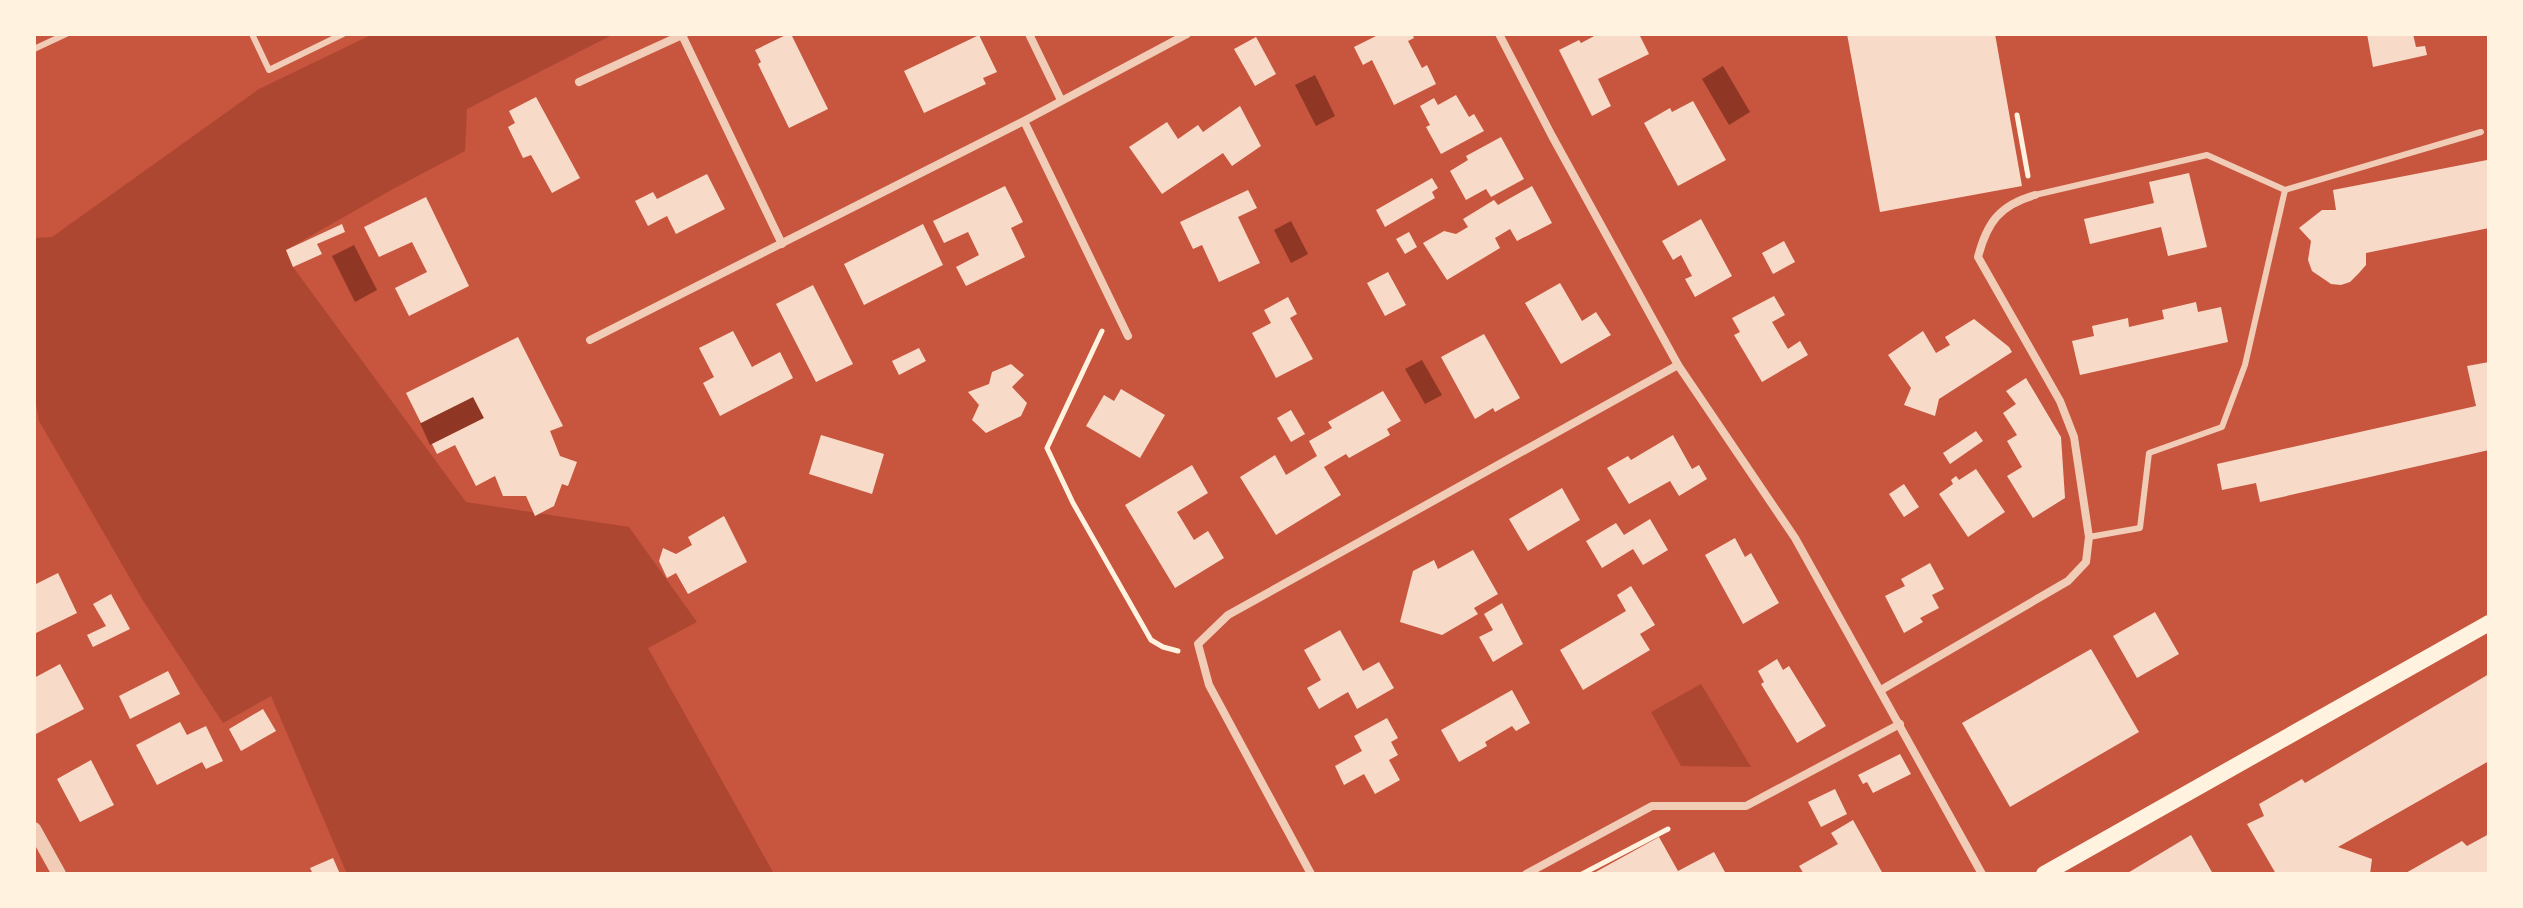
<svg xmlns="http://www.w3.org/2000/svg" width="2523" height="908" viewBox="0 0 2523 908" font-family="'PT Sans Narrow',sans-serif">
<rect width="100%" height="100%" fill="#c8553d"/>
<!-- green -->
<g fill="#ae4732">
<polygon points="373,34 614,34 467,109 465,151 393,189 286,250 293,267 466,502 629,527 697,622 648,648 774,874 347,874 271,696 223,723 142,599 39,421 34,390 34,238 52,237 259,89"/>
<polygon points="1701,684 1751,767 1681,766 1651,712"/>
</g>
<!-- water -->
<g fill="#8f3625">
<polygon points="1723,66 1750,112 1729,125 1702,79"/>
<polygon points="1315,75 1335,116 1316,126 1295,85"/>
<polygon points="1291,221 1308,254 1291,263 1274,230"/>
<polygon points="354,245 377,290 355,302 332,256"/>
<polygon points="1422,360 1442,395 1425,404 1405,369"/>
<polygon points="473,397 484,418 430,445 420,423"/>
</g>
<!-- building -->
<g fill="#f7dbc8">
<polygon points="788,34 791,34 828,109 789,128 758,64 761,62 755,50"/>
<polygon points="1380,34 1412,34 1414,38 1408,41 1422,68 1427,65 1436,84 1394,105 1372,60 1363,65 1354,47"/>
<polygon points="1598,34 1639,34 1649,54 1598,79 1611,106 1592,116 1559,50 1579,40 1581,43"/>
<polygon points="1847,34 1995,34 2022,186 1880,212"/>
<polygon points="2367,34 2413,34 2416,47 2425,46 2427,55 2373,67"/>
<polygon points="979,35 997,72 983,78 986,84 924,113 904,71"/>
<polygon points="1256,37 1276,74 1255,86 1234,49"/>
<polygon points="1456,95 1469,117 1474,114 1484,131 1441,154 1426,127 1430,125 1420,106 1434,98 1438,105"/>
<polygon points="536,97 580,178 552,193 531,155 523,158 508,127 515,123 509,111"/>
<polygon points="1693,101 1726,160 1678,186 1644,123 1670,108 1672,112"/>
<polygon points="1240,106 1261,146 1232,166 1223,153 1162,194 1129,147 1167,122 1178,139 1198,125 1203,132"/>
<polygon points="1501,137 1524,179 1491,197 1486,189 1466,200 1450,171 1468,160 1466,156"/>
<polygon points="2487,160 2489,228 2366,253 2366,265 2359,273 2350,282 2341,285 2331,284 2312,271 2308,260 2311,241 2299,228 2322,210 2336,210 2333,190"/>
<polygon points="2189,173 2207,247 2168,256 2161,227 2090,244 2084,219 2154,203 2149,182"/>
<polygon points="707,174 725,209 676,234 667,216 648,226 635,201 653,192 657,199"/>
<polygon points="1432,178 1438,188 1432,192 1435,198 1385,227 1376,210"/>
<polygon points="1005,186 1023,222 1011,228 1025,257 966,286 956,267 979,255 968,232 944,243 933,221"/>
<polygon points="1532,186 1552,223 1517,241 1510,229 1495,238 1500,248 1447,280 1423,243 1444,231 1456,234 1468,227 1463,219 1494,200 1498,205"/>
<polygon points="1248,190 1257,208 1238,217 1260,263 1219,282 1202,245 1193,249 1180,222"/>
<polygon points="426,197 469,286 409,316 395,288 427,272 412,242 379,257 364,227"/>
<polygon points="1701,219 1732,276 1695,297 1685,279 1692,276 1681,255 1673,260 1662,241"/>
<polygon points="342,224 345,232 317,244 322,254 293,267 286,250"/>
<polygon points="923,224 943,265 864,305 844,264"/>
<polygon points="1409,232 1417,247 1405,254 1396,239"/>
<polygon points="1784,241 1795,262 1773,274 1762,253"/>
<polygon points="1388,272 1406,305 1385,316 1367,283"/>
<polygon points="1560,283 1582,321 1596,312 1611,335 1561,364 1525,303"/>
<polygon points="813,285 853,364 816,382 776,304"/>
<polygon points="1774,296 1785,315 1772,322 1788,349 1800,341 1808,355 1762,382 1734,335 1740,332 1732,318"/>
<polygon points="1288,297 1297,314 1290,318 1313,359 1276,378 1252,333 1271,323 1264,310"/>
<polygon points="2196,302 2198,312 2221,307 2228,342 2080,375 2072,341 2094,336 2092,326 2128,318 2129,327 2164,319 2162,310"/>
<polygon points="1974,319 2009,347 2012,352 1939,399 1935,416 1904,405 1911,388 1888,355 1923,331 1936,353 1950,345 1945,337"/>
<polygon points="733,331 752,367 780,352 793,378 720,416 703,383 714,377 699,348"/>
<polygon points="1484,334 1520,398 1495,412 1493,408 1475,419 1441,357"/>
<polygon points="518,337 563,426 550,431 560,456 577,462 568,486 562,484 554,506 535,516 526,496 503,496 495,476 476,486 455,445 437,454 432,444 484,418 473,397 421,423 406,393"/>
<polygon points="919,348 926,361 899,375 892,361"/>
<polygon points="2489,362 2489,450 2260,502 2256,483 2222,490 2217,464 2476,406 2467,366"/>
<polygon points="1011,364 1024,375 1012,387 1027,403 1021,416 986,433 972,420 979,405 968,392 989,384 992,372"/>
<polygon points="2026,378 2061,437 2065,498 2033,518 2007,476 2022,467 2007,441 2017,435 2003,413 2016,404 2006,391"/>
<polygon points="1121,389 1165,415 1140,458 1086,426 1104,395 1114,401"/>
<polygon points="1383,391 1401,421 1387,429 1390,435 1349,458 1346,454 1324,467 1341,495 1276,535 1240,477 1275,455 1286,475 1317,456 1309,441 1332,428 1328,422"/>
<polygon points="1291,410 1305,434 1291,442 1277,418"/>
<polygon points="1976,431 1983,441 1950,464 1943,453"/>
<polygon points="821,435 884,454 872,494 809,474"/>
<polygon points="1673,435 1692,469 1699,465 1707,479 1679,496 1670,481 1629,504 1607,468 1628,456 1631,460"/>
<polygon points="1192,465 1208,493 1177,512 1194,540 1208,531 1224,558 1175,588 1125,505"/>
<polygon points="1976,469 2005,512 1968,537 1939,494 1953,484 1951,480 1956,476 1959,480"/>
<polygon points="1904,484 1919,507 1904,517 1889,494"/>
<polygon points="1562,488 1580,520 1528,551 1509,519"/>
<polygon points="724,516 747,562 688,594 676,573 667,578 659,561 663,548 676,554 692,545 688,537"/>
<polygon points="1650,519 1668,550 1643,565 1633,549 1602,568 1586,541 1616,523 1624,535"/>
<polygon points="1735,538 1745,557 1751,553 1779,603 1743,624 1705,555"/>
<polygon points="1473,550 1498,594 1474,608 1478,614 1442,635 1400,622 1413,571 1434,560 1438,569"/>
<polygon points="1930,563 1944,589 1932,595 1939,608 1920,618 1923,622 1904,633 1885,596 1905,586 1901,579"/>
<polygon points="58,573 77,613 34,634 34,585"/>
<polygon points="1631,586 1655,625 1640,634 1650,650 1583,690 1560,650 1626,611 1617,595"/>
<polygon points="111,594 130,629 93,647 87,635 106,626 93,604"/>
<polygon points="1502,603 1523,644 1493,662 1479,637 1493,630 1484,614"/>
<polygon points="2155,612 2179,654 2137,678 2113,636"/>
<polygon points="1340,630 1363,671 1379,662 1394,688 1357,709 1348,692 1319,709 1307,688 1321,680 1304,650"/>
<polygon points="2091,649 2139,732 2010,807 1962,723"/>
<polygon points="1777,659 1783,670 1789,666 1826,726 1797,743 1761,684 1764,682 1758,671"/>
<polygon points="60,664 84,709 34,735 34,678"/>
<polygon points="168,671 180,694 130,719 119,696"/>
<polygon points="2489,674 2489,761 2338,847 2372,859 2370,874 2276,874 2247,824 2264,816 2259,804 2302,779 2305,783"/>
<polygon points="1512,690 1530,723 1516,731 1512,726 1485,742 1487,746 1459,762 1441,730"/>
<polygon points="263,709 276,731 241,751 229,729"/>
<polygon points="1387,718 1398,738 1391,742 1398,755 1389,760 1400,780 1375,794 1364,774 1344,785 1335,766 1362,751 1354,736"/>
<polygon points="180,722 187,735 206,726 223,761 206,769 202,762 157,785 136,745"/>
<polygon points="1900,754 1911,774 1873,793 1867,782 1863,784 1858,775"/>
<polygon points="91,760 114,805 80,822 57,779"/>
<polygon points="1835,789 1847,814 1821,827 1808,802"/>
<polygon points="1853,820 1883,874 1804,874 1799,866 1838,844 1831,833"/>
<polygon points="2489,834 2489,874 2404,874 2462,841 2467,846"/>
<polygon points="2191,835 2213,874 2126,874"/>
<polygon points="1659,837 1678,871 1714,852 1726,874 1592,874"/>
<polygon points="333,858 340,874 313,874 310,868"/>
</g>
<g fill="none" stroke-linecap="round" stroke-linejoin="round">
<!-- path -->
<g stroke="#fff3e0" stroke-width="5">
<polyline points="2017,115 2028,176"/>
<polyline points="1102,331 1047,448 1073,503 1151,640 1163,647 1178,651"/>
<polyline points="1582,874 1668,829"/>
</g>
<!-- service -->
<g stroke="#f1ccb7" stroke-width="6">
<polyline points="252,34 269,70 343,34"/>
<polyline points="34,49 66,34"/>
<polyline points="2035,195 2207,155 2285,190 2481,132"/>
<polyline points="2089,537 2140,528 2149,453 2222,427 2245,365 2285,190"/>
</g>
<!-- minor -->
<g stroke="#f1ccb7" stroke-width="8">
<polyline points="684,34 682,35 782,244"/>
<polyline points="1029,34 1061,100"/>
<polyline points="1499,34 1552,136 1678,365 1795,538 1982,874"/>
<polyline points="579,82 682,35"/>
<polyline points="1024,121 1128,336"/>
<polyline points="590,340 1024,121 1187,34"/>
<path d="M1881,690L2068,581L2086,562L2089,537L2074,437L2060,401L1978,257C1987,222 2000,205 2035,195"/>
<polyline points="1311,874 1209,685 1198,644 1228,615 1678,365"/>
<polyline points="1526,874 1652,806 1746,806 1900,724"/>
</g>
<!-- tertiary -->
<polyline stroke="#f1ccb7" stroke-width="14" points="34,829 59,874"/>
<!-- secondary -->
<polyline stroke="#fff3e0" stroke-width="16" points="2044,874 2489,623"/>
</g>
<!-- border -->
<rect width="2523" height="908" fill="none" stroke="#fff3e0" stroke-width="72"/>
</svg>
